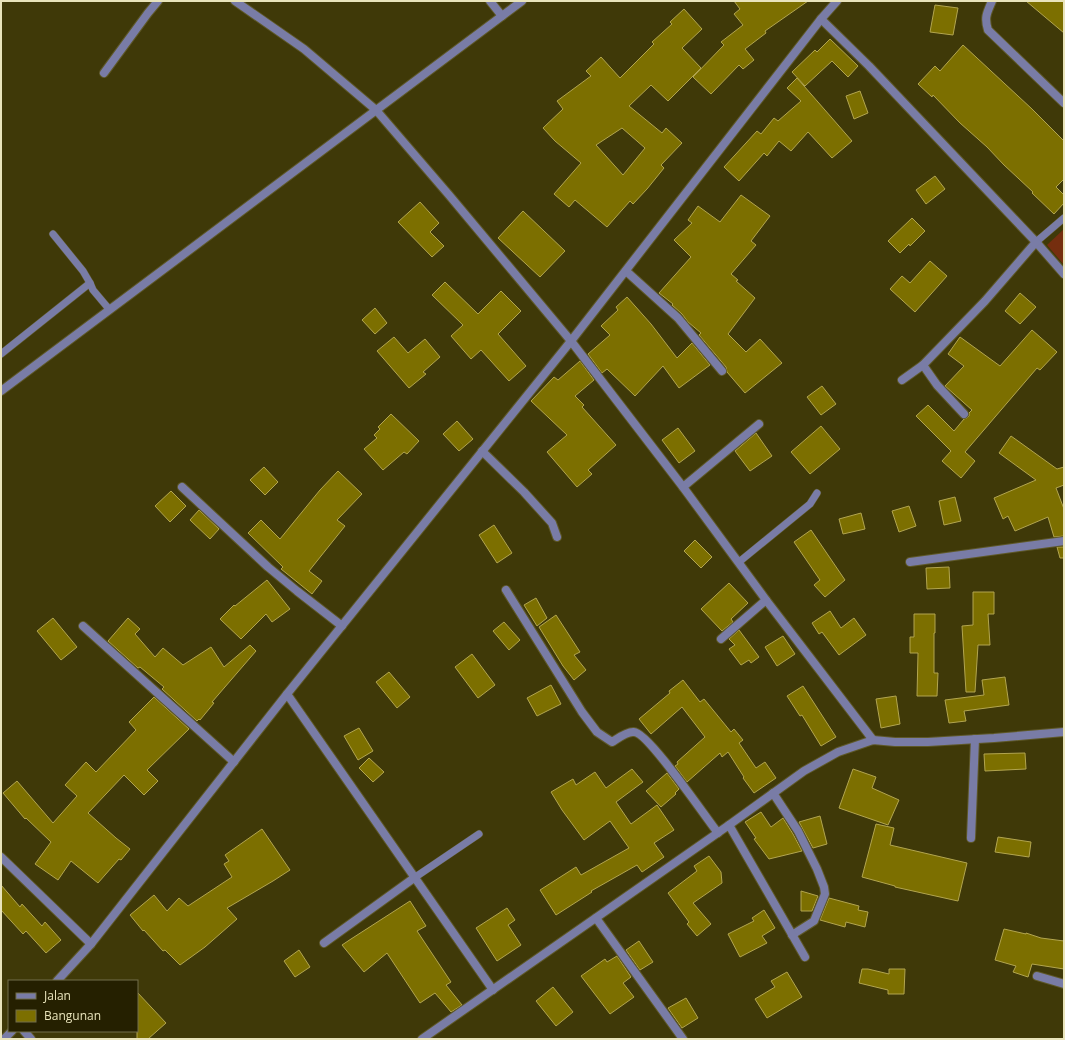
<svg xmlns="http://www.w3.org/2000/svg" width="1065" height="1040" viewBox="0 0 1065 1040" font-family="'Open Sans',sans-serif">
<rect width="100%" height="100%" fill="#3f3908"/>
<!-- green -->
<polygon fill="#752e0f" points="1064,229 1064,265 1047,245"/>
<!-- building -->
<g fill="#7c6f00" stroke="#b2a54f" fill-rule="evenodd">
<polygon points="734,1 808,1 765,31 766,33 745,49 754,60 743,69 739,65 711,94 693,77 724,45 721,42 743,25 734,14 740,9"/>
<polygon points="1026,1 1064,1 1064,33"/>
<polygon points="935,5 958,8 953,35 930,32"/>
<path d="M684,9L702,29L682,48L701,68L668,101L651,85L629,106L662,133L666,128L682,143L661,165L664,168L647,189L633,204L630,201L607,227L575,200L569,207L554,194L581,163L555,141L543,128L563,109L557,101L591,76L586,71L601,57L620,78L654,44L652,42L672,24L670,22ZM622,128L645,148L623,175L596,145Z"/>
<polygon points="830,39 858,66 848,77 832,61 805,86 792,72 815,50 817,52"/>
<polygon points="963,45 1032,109 1064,141 1064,179 1056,187 1064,195 1064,203 1054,214 1032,193 1033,192 1004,165 987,147 960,123 933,95 932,97 918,84 935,66 940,71"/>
<polygon points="797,78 852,141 832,158 808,132 791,151 779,141 767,156 764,153 739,181 724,167 757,131 761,134 774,118 778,121 801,101 787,88"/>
<polygon points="860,91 868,113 854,119 846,96"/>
<polygon points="935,176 945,189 926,204 916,190"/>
<polygon points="741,195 770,216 751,241 756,245 731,274 738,280 736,281 755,298 728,334 746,352 760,339 782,363 745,393 727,372 726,367 699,335 701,333 688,322 682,314 672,305 673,304 659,293 691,257 674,240 692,223 688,220 698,206 720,222"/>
<polygon points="420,202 439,223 430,232 444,246 432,257 398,222"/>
<polygon points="523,211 565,251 540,277 498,238"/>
<polygon points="912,218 925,231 910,246 909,244 900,253 888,241"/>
<polygon points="930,261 947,276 915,312 890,289 902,276 910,283"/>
<polygon points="445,282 478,314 501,291 521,311 498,334 526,366 509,381 481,350 471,359 451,336 463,325 432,295"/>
<polygon points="1020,293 1036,307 1020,324 1005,311"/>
<polygon points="627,297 651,324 677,358 692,343 710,365 679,388 663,366 635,396 607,369 602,373 588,354 610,335 601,326 618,310 616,307"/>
<polygon points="375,308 387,323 375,334 362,320"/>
<polygon points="1032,330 1057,352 1040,370 1037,368 965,452 975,461 961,478 942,461 951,451 916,416 928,405 954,431 964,419 967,418 969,416 969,413 972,410 945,386 964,366 948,354 960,337 1000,366"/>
<polygon points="394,337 408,353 425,339 440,357 423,372 426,374 409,388 377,351"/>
<polygon points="580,361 594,380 575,396 584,405 582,407 616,445 588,470 592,474 577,487 547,452 567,435 531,401 554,377 558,380"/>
<polygon points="822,386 836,404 821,415 807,397"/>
<polygon points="391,414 419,441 407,454 404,452 383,470 364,449 377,438 374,435 380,429 378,427"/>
<polygon points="457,421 473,439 459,451 443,434"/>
<polygon points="821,426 840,449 810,474 791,452"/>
<polygon points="678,428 695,451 679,463 662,440"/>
<polygon points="756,433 772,456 750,471 735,451"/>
<polygon points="1011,436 1057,469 1064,467 1064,485 1056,488 1064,509 1064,536 1054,537 1048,517 1015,531 1008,516 1003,519 994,498 1036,480 999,453"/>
<polygon points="264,467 278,482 265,495 250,480"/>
<polygon points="338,471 362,494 337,520 345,526 309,571 322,581 312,594 281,569 283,567 248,533 261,520 280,539 320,490"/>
<polygon points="171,491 186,506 170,522 155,506"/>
<polygon points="955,497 961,521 944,525 939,501"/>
<polygon points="909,506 916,526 899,532 892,511"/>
<polygon points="199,510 219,529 210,539 190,520"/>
<polygon points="861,513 865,529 843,534 839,519"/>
<polygon points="494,525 512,553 497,563 479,535"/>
<polygon points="811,530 845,580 825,597 814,585 820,580 794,542"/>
<polygon points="695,540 712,557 701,568 684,551"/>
<polygon points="1057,547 1064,547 1064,558 1060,558"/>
<polygon points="949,567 950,588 927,589 926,568"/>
<polygon points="267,580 290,609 272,622 266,614 241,639 220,619 234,605 235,606"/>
<polygon points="729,583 748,603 731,619 733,622 722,631 701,609"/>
<polygon points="973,592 994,592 994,614 988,614 990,645 978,645 975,692 966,692 962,626 973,625"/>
<polygon points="536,598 547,618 537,626 524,605"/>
<polygon points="830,611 841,628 854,618 866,635 839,655 822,632 819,634 812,623"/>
<polygon points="914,614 935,614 935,633 934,633 934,673 938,673 937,696 917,696 918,653 910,653 910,637 914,637"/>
<polygon points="556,615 580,652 574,655 586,670 574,680 563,666 539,627"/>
<polygon points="53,618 77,647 61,660 37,631"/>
<polygon points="128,618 140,629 135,634 155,657 163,648 183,665 211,647 224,667 250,645 256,651 212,702 214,703 200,720 199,719 197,721 162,689 164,687 140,667 138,668 108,641"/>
<polygon points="504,622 520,640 509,650 493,631"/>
<polygon points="739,630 759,657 751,663 749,660 741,665 729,649 735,645 729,639"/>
<polygon points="783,636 795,654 777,666 765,647"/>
<polygon points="472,654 495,685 478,698 455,667"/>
<polygon points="389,672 410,697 397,708 376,682"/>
<polygon points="1005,677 1009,705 964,711 966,721 949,723 945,700 984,695 982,680"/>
<polygon points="683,680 700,702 704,699 731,732 734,729 743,740 739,743 756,768 765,762 776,778 754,793 743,778 744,777 728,752 722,757 720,753 687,782 675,766 678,764 677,762 705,737 682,707 651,734 639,719 670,693 669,691"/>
<polygon points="551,685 561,704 537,716 527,698"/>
<polygon points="803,686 836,737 821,746 802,715 800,716 787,696"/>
<polygon points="896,696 900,724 881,728 876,699"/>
<polygon points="154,697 189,729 147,770 158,781 144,795 124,775 88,813 116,838 130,849 121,860 119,859 98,883 71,861 58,880 35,864 51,842 26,818 25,819 3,793 17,781 53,823 77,796 65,785 86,762 96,772 136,730 129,722"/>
<polygon points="359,728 373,751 358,760 344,736"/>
<polygon points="1025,753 1026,769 985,771 984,754"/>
<polygon points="369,758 384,772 373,782 359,768"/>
<polygon points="632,769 643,782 616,802 631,824 657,805 674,830 654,843 664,857 642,872 637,865 591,891 592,892 556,915 540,890 576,867 581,875 629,848 610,821 584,840 562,810 551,792 573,779 576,785 595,772 606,788"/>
<polygon points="853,769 876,777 872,788 899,800 888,825 839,808"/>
<polygon points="667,773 679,789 675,793 676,794 661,807 646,791"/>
<polygon points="761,812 771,827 783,818 793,834 802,851 769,859 754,839 756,838 745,822"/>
<polygon points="820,816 827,844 813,848 799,822"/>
<polygon points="876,824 894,828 890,845 967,863 958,901 895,887 895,886 862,877"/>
<polygon points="262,829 290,870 273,881 227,908 237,919 205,947 180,965 165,950 163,951 144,930 143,931 130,915 154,895 167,911 179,898 188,906 232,877 224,864 229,861 225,855"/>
<polygon points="998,837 1031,842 1029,857 995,852"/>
<polygon points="709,856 721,872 722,883 693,903 711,924 697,936 687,924 689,922 668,893 697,871 694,866"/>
<polygon points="1,885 20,907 22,904 42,926 45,922 61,940 46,953 26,931 23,934 1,910"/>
<polygon points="801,891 818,896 812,911 801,911"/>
<polygon points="829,898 859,906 858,910 868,912 865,927 846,922 845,927 820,920"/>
<polygon points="410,901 426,926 417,931 451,982 446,985 462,1005 451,1012 435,993 420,1003 387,953 364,972 342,945 351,939"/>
<polygon points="507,908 515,920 508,925 521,945 497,961 476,928"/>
<polygon points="764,910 775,928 762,936 767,943 740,957 728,934 754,921 752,918"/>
<polygon points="1004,929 1026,934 1026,933 1041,938 1064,941 1064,969 1032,964 1028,977 1013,972 1016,966 995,960"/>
<polygon points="639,941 653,962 640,970 626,950"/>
<polygon points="299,950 310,967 295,977 284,961"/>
<polygon points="617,956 631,977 623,983 634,997 610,1014 581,976 605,959 607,962"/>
<polygon points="862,969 868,969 889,974 889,969 905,969 904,994 888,994 888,990 859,983"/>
<polygon points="787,972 802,997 767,1018 755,999 775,987 771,981"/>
<polygon points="553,987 573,1012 556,1026 536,1001"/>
<polygon points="137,992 166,1023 148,1039 137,1039"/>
<polygon points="686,998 698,1018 682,1028 668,1008"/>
</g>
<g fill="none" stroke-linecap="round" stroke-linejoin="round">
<!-- service casing -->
<g stroke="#5e5828" stroke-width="8">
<g id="service">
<polyline points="53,234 83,271 90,283"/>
<polyline points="1036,242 1064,218"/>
<polyline points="1,354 90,283 93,290 109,309"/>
<polyline points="739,562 810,504 817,493"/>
<polyline points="414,878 479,834"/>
</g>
</g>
<!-- minor casing -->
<g stroke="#5e5828" stroke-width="10">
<g id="minor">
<polyline points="235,1 304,49 376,110 449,195 571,341 683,487 766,600 873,740"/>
<polyline points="490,1 502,16"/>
<path d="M992,1C987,13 984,17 988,30L1064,103"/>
<polyline points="821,19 869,66 1036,242 1064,274"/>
<polyline points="104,73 148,13 158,1"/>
<polyline points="626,271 678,318 722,371"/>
<polyline points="923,365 937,385 964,414"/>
<polyline points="902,380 923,365 985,301 1036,242"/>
<polyline points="1,391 522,1"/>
<polyline points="482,451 524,492 552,523 557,537"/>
<polyline points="182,487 268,567 297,591 342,626"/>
<polyline points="683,487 759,424"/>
<polyline points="910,562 1064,541"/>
<path d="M506,590L582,712L597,732L612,742C617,739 627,731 634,732C648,732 706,818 718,833"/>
<polyline points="83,626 234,762"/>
<polyline points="721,639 766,600"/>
<polyline points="287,694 493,990"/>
<polyline points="773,793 798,831 817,869 824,887 825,894 814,921 792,935"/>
<polyline points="729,825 805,957"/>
<polyline points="971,838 975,739"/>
<polyline points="1,857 91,944"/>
<polyline points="596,918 683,1039"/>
<polyline points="324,943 414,878"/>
<polyline points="1037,976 1064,984"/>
<polyline points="24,1031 31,1039"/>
<polyline points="422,1039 729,825 804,771 838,752 873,740 895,742 928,742 994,738 1064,732"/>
</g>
</g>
<!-- tertiary casing -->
<g stroke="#5e5828" stroke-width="10">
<g id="tertiary">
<polyline points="57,981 91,944 287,694 571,341 821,19 837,1"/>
<polyline points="4,1039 12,1031"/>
</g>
</g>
<!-- service -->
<use href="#service" stroke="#797ca6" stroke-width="7"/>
<!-- minor -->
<use href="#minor" stroke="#797ca6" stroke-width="8"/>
<!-- tertiary -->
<use href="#tertiary" stroke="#797ca6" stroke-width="8"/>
</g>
<!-- border -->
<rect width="1065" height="1040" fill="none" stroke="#e9e4bb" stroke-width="4"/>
<!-- legend -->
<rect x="8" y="980" width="130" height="52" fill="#252000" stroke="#736e4b"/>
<rect x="16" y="993" width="20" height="6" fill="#797ca6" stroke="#736e4b"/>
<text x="44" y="1000" font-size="12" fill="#e9e4bb">Jalan</text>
<rect x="16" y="1010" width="20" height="12" fill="#7c6f00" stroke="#736e4b"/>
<text x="44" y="1020" font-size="12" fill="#e9e4bb">Bangunan</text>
</svg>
